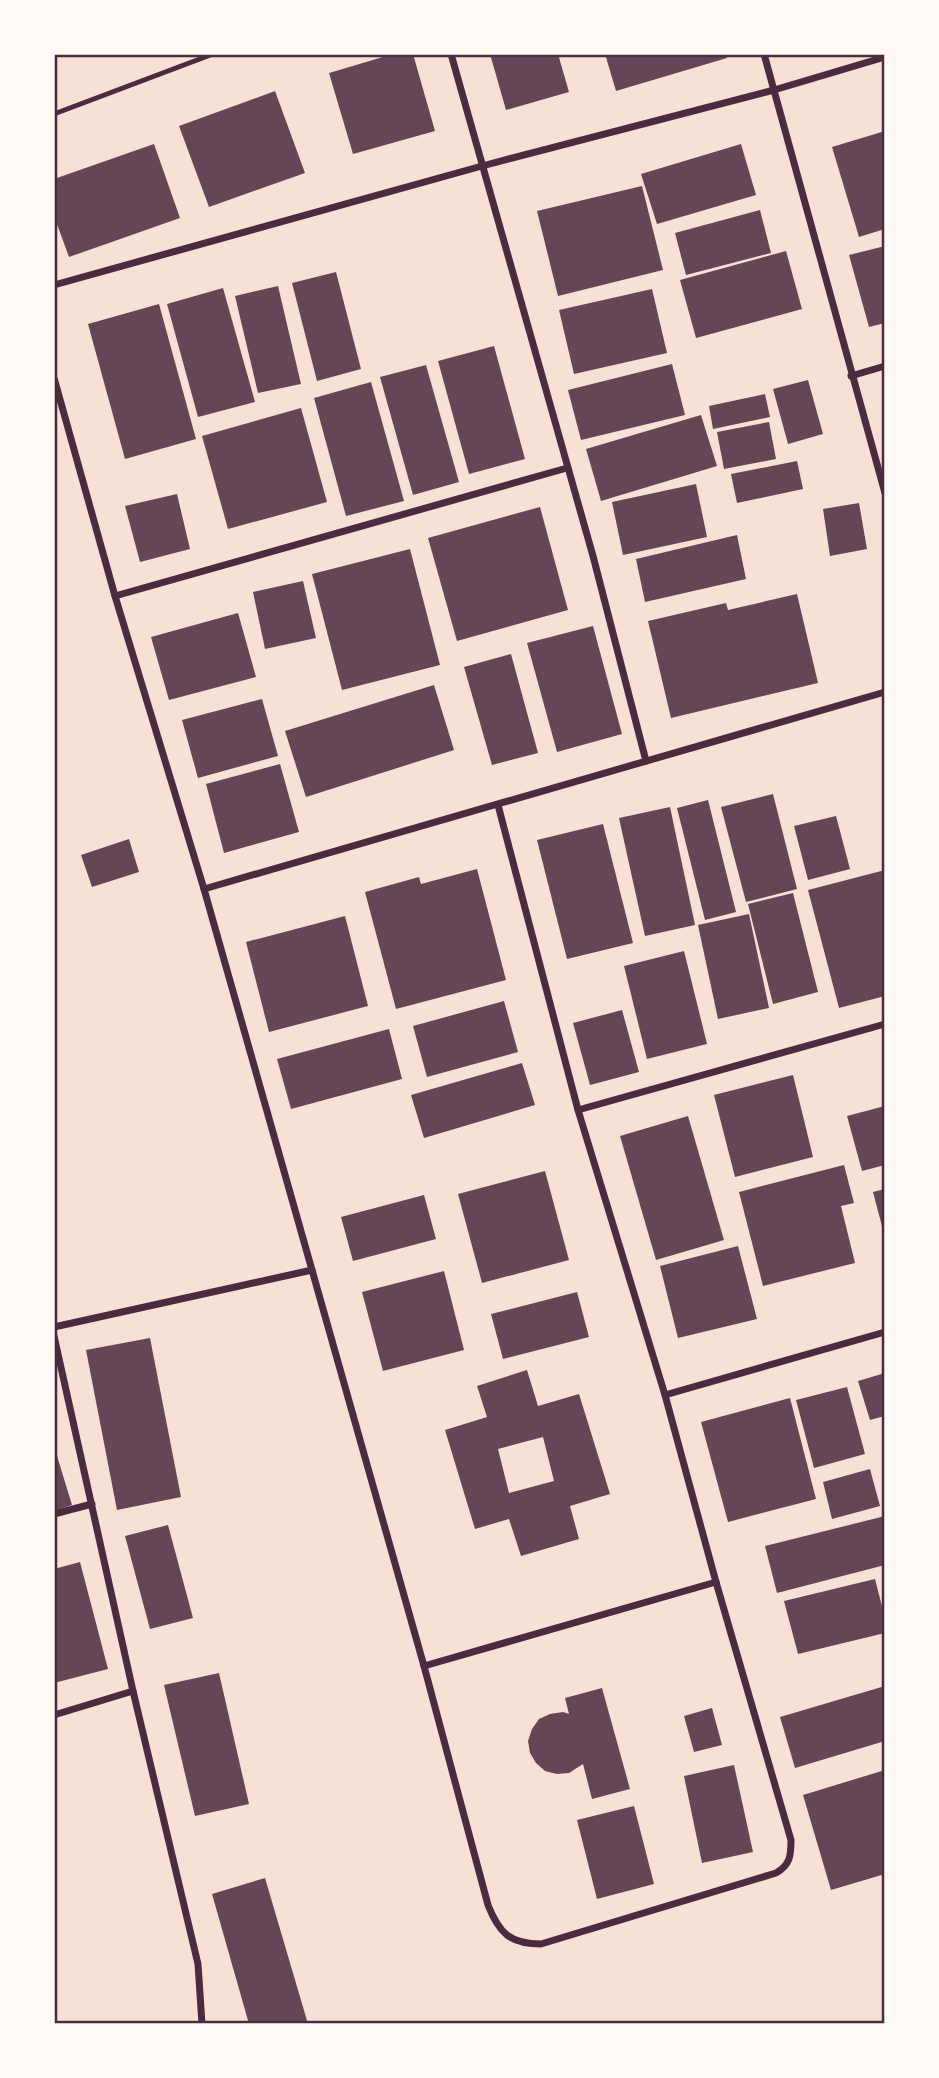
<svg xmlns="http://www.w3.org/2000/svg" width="939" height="2078" viewBox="0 0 939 2078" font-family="Manrope,sans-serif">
<rect width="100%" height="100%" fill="#f7e1d7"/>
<!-- building -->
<g fill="#644757" fill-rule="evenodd">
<polygon points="393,54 413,54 435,131 353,154 329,73"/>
<polygon points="490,54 558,54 569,92 506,110"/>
<polygon points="605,54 726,54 727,58 616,91"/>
<polygon points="275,91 305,173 209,207 179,126"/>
<polygon points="885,131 885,229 859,237 832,147"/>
<polygon points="154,144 180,218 69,257 54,216 54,179"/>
<polygon points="741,144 756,195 657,224 641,174"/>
<polygon points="642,186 663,270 558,296 537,211"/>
<polygon points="760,210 771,253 686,275 675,233"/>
<polygon points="885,246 885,323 869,327 849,255"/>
<polygon points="786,251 802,309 696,338 680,280"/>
<polygon points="336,272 361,369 317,381 292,283"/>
<polygon points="278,286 301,384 258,393 235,296"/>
<polygon points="223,288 255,402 198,417 167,304"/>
<polygon points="652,289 667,353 574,374 559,310"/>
<polygon points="159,304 196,439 125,459 88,324"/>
<polygon points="494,346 525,459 469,474 438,361"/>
<polygon points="672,364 685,415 581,440 568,390"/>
<polygon points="426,365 459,482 413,495 380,377"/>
<polygon points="808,380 823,434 788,444 773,389"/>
<polygon points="371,382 404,501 346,516 314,398"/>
<polygon points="765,394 770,417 713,429 709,406"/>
<polygon points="301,408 327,502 228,529 202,436"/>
<polygon points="701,415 717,466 601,501 586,449"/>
<polygon points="769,422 776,459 724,469 717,432"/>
<polygon points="797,461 803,489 737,503 731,474"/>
<polygon points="696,484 707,537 623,555 612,502"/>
<polygon points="177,494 190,549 140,562 125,506"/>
<polygon points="859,503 867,549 830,556 823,509"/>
<polygon points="540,507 568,610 457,641 428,538"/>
<polygon points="737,535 746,579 645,602 636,559"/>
<polygon points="410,549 440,665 342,690 312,574"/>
<polygon points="303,581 316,638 265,649 253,592"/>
<polygon points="797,594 818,683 671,718 648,621 726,603 728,610"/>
<polygon points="238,613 256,677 169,700 151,637"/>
<polygon points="593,626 622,734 557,752 527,643"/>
<polygon points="511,654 538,753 492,765 464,667"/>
<polygon points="434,685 454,750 306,797 285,731"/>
<polygon points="262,699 278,756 198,778 182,720"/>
<polygon points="280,764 299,832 224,853 206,784"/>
<polygon points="773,794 797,889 746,902 721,807"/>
<polygon points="708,800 736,912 705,920 677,808"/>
<polygon points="670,807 695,925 645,936 619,818"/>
<polygon points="836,816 850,869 808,880 794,826"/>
<polygon points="603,824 633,943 567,959 537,840"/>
<polygon points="129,839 139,872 92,887 81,855"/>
<polygon points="477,869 506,980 396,1009 365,892 419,877 421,884"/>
<polygon points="885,870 885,996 839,1008 808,890"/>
<polygon points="793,893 818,992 773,1004 748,904"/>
<polygon points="749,914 769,1008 718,1019 698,925"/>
<polygon points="345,916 368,1006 269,1032 246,942"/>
<polygon points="684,951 707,1044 647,1059 624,966"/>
<polygon points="504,1001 518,1052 427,1077 413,1026"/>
<polygon points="622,1010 639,1072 590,1085 573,1023"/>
<polygon points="389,1029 402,1079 291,1109 277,1059"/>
<polygon points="522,1063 535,1105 424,1138 411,1095"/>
<polygon points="793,1075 813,1157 735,1177 714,1095"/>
<polygon points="885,1106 885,1165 862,1171 847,1116"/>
<polygon points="688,1116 724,1240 656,1260 620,1136"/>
<polygon points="844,1165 854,1203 841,1206 855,1263 763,1286 739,1192"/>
<polygon points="545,1171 569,1260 482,1283 458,1194"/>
<polygon points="885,1189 885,1233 884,1234 873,1192"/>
<polygon points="424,1195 436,1239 353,1261 341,1217"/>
<polygon points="738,1246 757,1319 678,1338 660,1266"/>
<polygon points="444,1271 464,1350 383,1371 362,1292"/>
<polygon points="577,1292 589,1337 503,1359 491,1314"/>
<polygon points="150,1338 181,1497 117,1510 86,1350"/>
<path d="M527,1370L538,1406L579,1394L610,1494L570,1506L579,1539L521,1556L509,1519L475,1529L445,1430L487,1417L477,1386ZM543,1437L554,1481L509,1493L498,1449Z"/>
<polygon points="885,1373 885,1416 870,1420 858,1381"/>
<polygon points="847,1387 865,1454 814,1468 796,1400"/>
<polygon points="790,1398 816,1499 728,1522 701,1422"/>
<polygon points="54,1446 72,1505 54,1511"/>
<polygon points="870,1469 880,1506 832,1519 823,1482"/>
<polygon points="885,1516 885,1565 777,1593 765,1546"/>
<polygon points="168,1525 193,1618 150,1629 125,1536"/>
<polygon points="80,1562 108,1669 54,1683 54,1569"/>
<polygon points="875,1579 885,1618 885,1633 798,1654 784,1601"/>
<polygon points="219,1673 249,1804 195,1816 164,1685"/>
<polygon points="885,1686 885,1741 795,1768 780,1717"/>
<polygon points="602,1688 630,1789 592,1799 583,1764 569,1773 557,1774 545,1771 536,1763 530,1753 528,1741 532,1729 539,1719 550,1714 563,1712 569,1714 565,1698"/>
<polygon points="712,1708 722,1745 694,1752 684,1716"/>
<polygon points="734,1765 753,1852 702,1863 684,1776"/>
<polygon points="885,1770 885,1874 831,1890 803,1795"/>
<polygon points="634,1806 654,1884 597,1899 577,1820"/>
<polygon points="265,1878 308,2024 249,2024 212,1894"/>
</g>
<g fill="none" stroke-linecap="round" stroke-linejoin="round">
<!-- service -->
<polyline stroke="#4a2c40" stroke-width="5" points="54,114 213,54"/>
<!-- minor -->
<g stroke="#4a2c40" stroke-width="7">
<polyline points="451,54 593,556 646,761"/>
<polyline points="764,54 885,493"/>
<polyline points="54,285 482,166 774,90 885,57"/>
<polyline points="851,376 885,366"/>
<path d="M54,378L115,596L204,889L312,1270L424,1666L488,1905C499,1933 510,1944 541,1944L776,1873C790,1865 791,1856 791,1840L716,1582L665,1395L578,1110L498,805"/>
<polyline points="115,596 567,468"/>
<polyline points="204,889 885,692"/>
<polyline points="578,1110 885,1024"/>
<polyline points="54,1327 312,1270"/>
<polyline points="54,1336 133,1691 198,1964 202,2024"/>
<polyline points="665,1395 885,1332"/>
<polyline points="54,1514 92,1504"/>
<polyline points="424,1666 716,1582"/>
<polyline points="54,1715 133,1691"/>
</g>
</g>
<!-- border -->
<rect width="939" height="2078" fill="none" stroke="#fffaf5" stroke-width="112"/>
<rect x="56" y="56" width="827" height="1966" fill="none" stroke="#4a2c40" stroke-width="2.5"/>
</svg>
